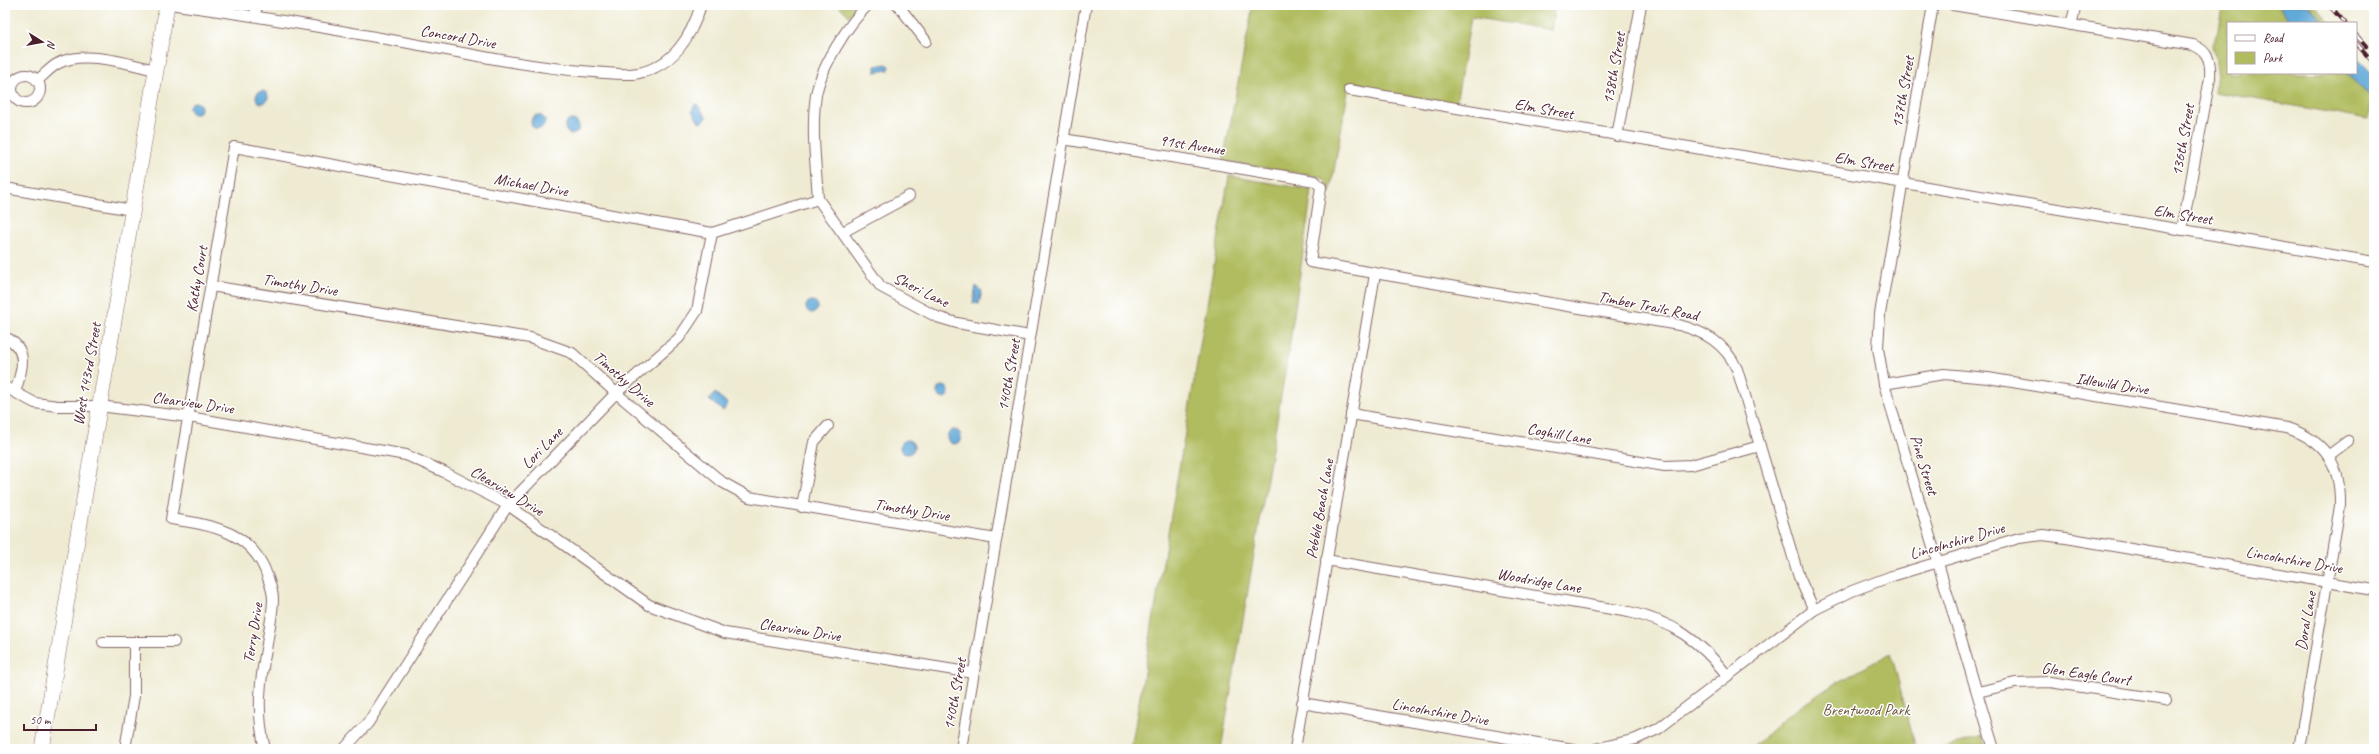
<svg xmlns="http://www.w3.org/2000/svg" width="2379" height="754" viewBox="0 0 2379 754" font-family="Caveat,sans-serif">
<rect width="100%" height="100%" fill="#fff"/>
<filter id="ink" filterUnits="userSpaceOnUse"><feTurbulence type="fractalNoise" baseFrequency=".025" numOctaves="2"/><feDisplacementMap in="SourceGraphic" scale="8" xChannelSelector="R" yChannelSelector="G"/><feConvolveMatrix kernelMatrix="1 2 1 2 8 2 1 2 1" color-interpolation-filters="sRGB"/></filter>
<filter id="wash" filterUnits="userSpaceOnUse"><feTurbulence type="fractalNoise" baseFrequency=".012" numOctaves="4" result="noise"/><feDisplacementMap in="SourceGraphic" scale="16" xChannelSelector="R" yChannelSelector="G"/><feGaussianBlur stdDeviation="0.9" result="paint"/><feColorMatrix in="noise" values="0 0 0 0 0 0 0 0 0 0 0 0 0 0 0 0 0 1.4 0 .05"/><feComposite in="paint" operator="in"/></filter>
<g filter="url(#wash)">
<rect width="100%" height="100%" fill="#efebd3"/>
<!-- green -->
<g fill="#b0bc5e" stroke="#7d6e44">
<polygon points="838,5 857,5 849,16"/>
<polygon points="1253,5 1555,5 1551,30 1471,17 1456,104 1371,90 1364,84 1355,82 1349,86 1330,193 1327,183 1322,177 1223,161"/>
<polygon points="2258,5 2280,5 2290,23 2228,23 2228,73 2345,73 2372,97 2369,119 2214,92 2217,60 2211,47 2218,30 2222,8 2255,8"/>
<polygon points="2309,5 2314,5 2331,23 2325,23"/>
<polygon points="1229,176 1312,190 1289,349 1221,749 1131,749"/>
<polygon points="1891,653 1916,749 1751,749 1788,715 1828,688"/>
<polygon points="1982,736 1986,749 1940,749"/>
</g>
<!-- water -->
<g fill="#61a9d8" stroke="#566482">
<polygon points="2280,5 2308,5 2325,23 2290,23"/>
<polygon points="2356,57 2374,75 2374,98 2345,73 2356,73"/>
<polygon points="886,64 889,66 889,70 875,72 875,66"/>
<circle cx="262" cy="97" r="6"/>
<circle cx="195" cy="108" r="6"/>
<polygon points="697,104 707,118 700,123 692,111 694,105"/>
<circle cx="538" cy="122" r="7"/>
<circle cx="572" cy="127" r="7"/>
<polygon points="976,286 982,291 979,304 973,303"/>
<circle cx="812" cy="307" r="6"/>
<circle cx="943" cy="392" r="6"/>
<polygon points="715,393 728,404 723,411 709,400"/>
<circle cx="954" cy="437" r="7"/>
<circle cx="907" cy="447" r="7"/>
</g>
</g>
<g filter="url(#ink)">
<g fill="none" stroke-linecap="round" stroke-linejoin="round">
<!-- street casing -->
<g stroke="#846666" stroke-width="12">
<g id="street">
<path d="M176,5C274,18 371,36 468,54C510,62 551,69 594,72C609,73 624,76 639,73C674,65 691,37 701,5"/>
<polyline points="898,5 926,41"/>
<polyline points="1933,5 1880,314 1878,348 1884,384 1994,749"/>
<path d="M1953,5L2193,45C2209,51 2211,63 2210,78L2182,230"/>
<polyline points="255,15 257,5"/>
<polyline points="2071,25 2076,5"/>
<circle cx="26" cy="89" r="14"/>
<path d="M38,80C44,75 50,68 57,64C83,49 128,64 156,70"/>
<polyline points="1349,90 2374,262"/>
<polyline points="1617,136 1641,5"/>
<path d="M1063,139L1315,181L1321,187L1310,262L1679,325C1705,332 1725,343 1737,369L1799,577L1814,610"/>
<polyline points="5,188 132,210"/>
<polyline points="818,199 881,287 937,317 957,323 1030,336"/>
<path d="M818,199C816,165 811,129 816,95C821,67 848,24 868,5"/>
<polyline points="843,232 909,196"/>
<polyline points="211,286 530,338 572,353 616,393 722,482 749,497 996,539"/>
<path d="M5,337C30,349 22,371 15,392"/>
<path d="M1884,384L1944,374L1988,378L2287,428C2326,441 2341,465 2340,506L2299,749"/>
<polyline points="5,387 35,403 58,406 99,406 189,417 406,455 444,472 508,505 649,605 725,633 973,673"/>
<polyline points="1351,414 1665,466 1691,465 1760,446"/>
<polyline points="2328,456 2348,441"/>
<polyline points="802,507 814,442 828,426"/>
<path d="M1326,560L1629,612C1673,622 1699,640 1727,675"/>
<polyline points="103,642 174,642"/>
<polyline points="1978,692 2015,683 2050,682 2166,700"/>
<polyline points="1302,703 1573,749"/>
<polyline points="125,749 134,696 134,642"/>
<path d="M265,749C256,713 260,680 267,644C269,629 273,613 273,599C273,592 270,584 268,578C254,532 213,525 171,519L234,147L712,233L818,199"/>
<polyline points="344,749 368,723 508,505 616,393 679,338 697,311 712,233"/>
<polyline points="961,749 1086,5"/>
<polyline points="1295,749 1375,274"/>
<polyline points="1595,749 1636,739 1658,729 1814,610 1852,591 1892,576 2019,538 2043,535 2066,538 2374,590"/>
</g>
</g>
<!-- secondary casing -->
<g stroke="#846666" stroke-width="16">
<polyline id="secondary" points="42,749 167,5"/>
</g>
<!-- street -->
<use href="#street" stroke="#fff" stroke-width="10"/>
<!-- secondary -->
<use href="#secondary" stroke="#fff" stroke-width="15"/>
<!-- rail casing -->
<g stroke="#4a1f2b" stroke-width="4.5">
<g id="rail">
<polyline points="2329,5 2345,23"/>
<polyline points="2356,35 2366,46"/>
<polyline points="2356,43 2374,63"/>
</g>
</g>
<!-- rail -->
<use href="#rail" stroke="#fff" stroke-width="3" stroke-dasharray="9" stroke-linecap="butt"/>
</g>
</g>
<g text-anchor="middle" dominant-baseline="central" stroke-width="3" stroke-linejoin="round" paint-order="stroke">
<!-- street labels -->
<g font-size="16" fill="#4a1f2b" stroke="#fff">
<text transform="translate(458 37) rotate(10)">Concord Drive</text>
<text transform="translate(1614 68) rotate(-80)">138th Street</text>
<text transform="translate(1903 92) rotate(-80)">137th Street</text>
<text transform="translate(1544 109) rotate(10)">Elm Street</text>
<text transform="translate(2183 140) rotate(-80)">136th Street</text>
<text transform="translate(1192 145) rotate(9)">91st Avenue</text>
<text transform="translate(1864 162) rotate(9)">Elm Street</text>
<text transform="translate(531 185) rotate(10)">Michael Drive</text>
<text transform="translate(2183 215) rotate(9)">Elm Street</text>
<text transform="translate(197 279) rotate(-80)">Kathy Court</text>
<text transform="translate(300 285) rotate(9)">Timothy Drive</text>
<text transform="translate(921 290) rotate(26)">Sheri Lane</text>
<text transform="translate(1648 306) rotate(11)">Timber Trails Road</text>
<text transform="translate(87 374) rotate(-80)">West 143rd Street</text>
<text transform="translate(1009 375) rotate(-80)">140th Street</text>
<text transform="translate(624 379) rotate(41)">Timothy Drive</text>
<text transform="translate(2112 384) rotate(9)">Idlewild Drive</text>
<text transform="translate(193 403) rotate(8)">Clearview Drive</text>
<text transform="translate(1559 434) rotate(10)">Coghill Lane</text>
<text transform="translate(542 448) rotate(-46)">Lori Lane</text>
<text transform="translate(1924 465) rotate(73)">Pine Street</text>
<text transform="translate(507 491) rotate(31)">Clearview Drive</text>
<text transform="translate(1320 509) rotate(-80)">Pebble Beach Lane</text>
<text transform="translate(912 510) rotate(9)">Timothy Drive</text>
<text transform="translate(1957 541) rotate(-16)">Lincolnshire Drive</text>
<text transform="translate(2294 560) rotate(10)">Lincolnshire Drive</text>
<text transform="translate(1539 581) rotate(10)">Woodridge Lane</text>
<text transform="translate(2306 621) rotate(-80)">Doral Lane</text>
<text transform="translate(800 630) rotate(9)">Clearview Drive</text>
<text transform="translate(253 633) rotate(-81)">Terry Drive</text>
<text transform="translate(2086 674) rotate(8)">Glen Eagle Court</text>
<text transform="translate(955 694) rotate(-80)">140th Street</text>
<text transform="translate(1440 712) rotate(10)">Lincolnshire Drive</text>
</g>
<!-- park labels -->
<g font-size="16" fill="#6e563d" stroke="#fff">
<text x="1866" y="710">Brentwood Park</text>
</g>
</g>
<!-- margin -->
<rect width="2379" height="754" fill="none" stroke="#fff" stroke-width="20"/>
<!-- legend -->
<rect x="2227" y="22" width="130" height="52" fill="#ffffff" stroke="#b7a5aa"/>
<rect x="2235" y="35" width="20" height="6" fill="#ffffff" stroke="#b7a5aa"/>
<text x="2263" y="42" font-size="12" fill="#4a1f2b">Road</text>
<rect x="2235" y="52" width="20" height="12" fill="#b0bc5e" stroke="#b7a5aa"/>
<text x="2263" y="62" font-size="12" fill="#4a1f2b">Park</text>
<!-- north arrow -->
<g transform="translate(42 42) rotate(101)" stroke="#ffffff" stroke-width="3" paint-order="stroke">
<path d="M0-3L7 15L0 10L-7 15Z" fill="#4a1f2b"/>
<text y="-6" font-size="11" font-weight="bold" text-anchor="middle" fill="#4a1f2b">N</text>
</g>
<!-- scale -->
<path d="M24 724v6h72v-6" fill="none" stroke="#4a1f2b" stroke-width="2"/>
<text x="30" y="724" font-size="12" fill="#4a1f2b" stroke="#ffffff" stroke-width="3" paint-order="stroke">50 m</text>
</svg>
